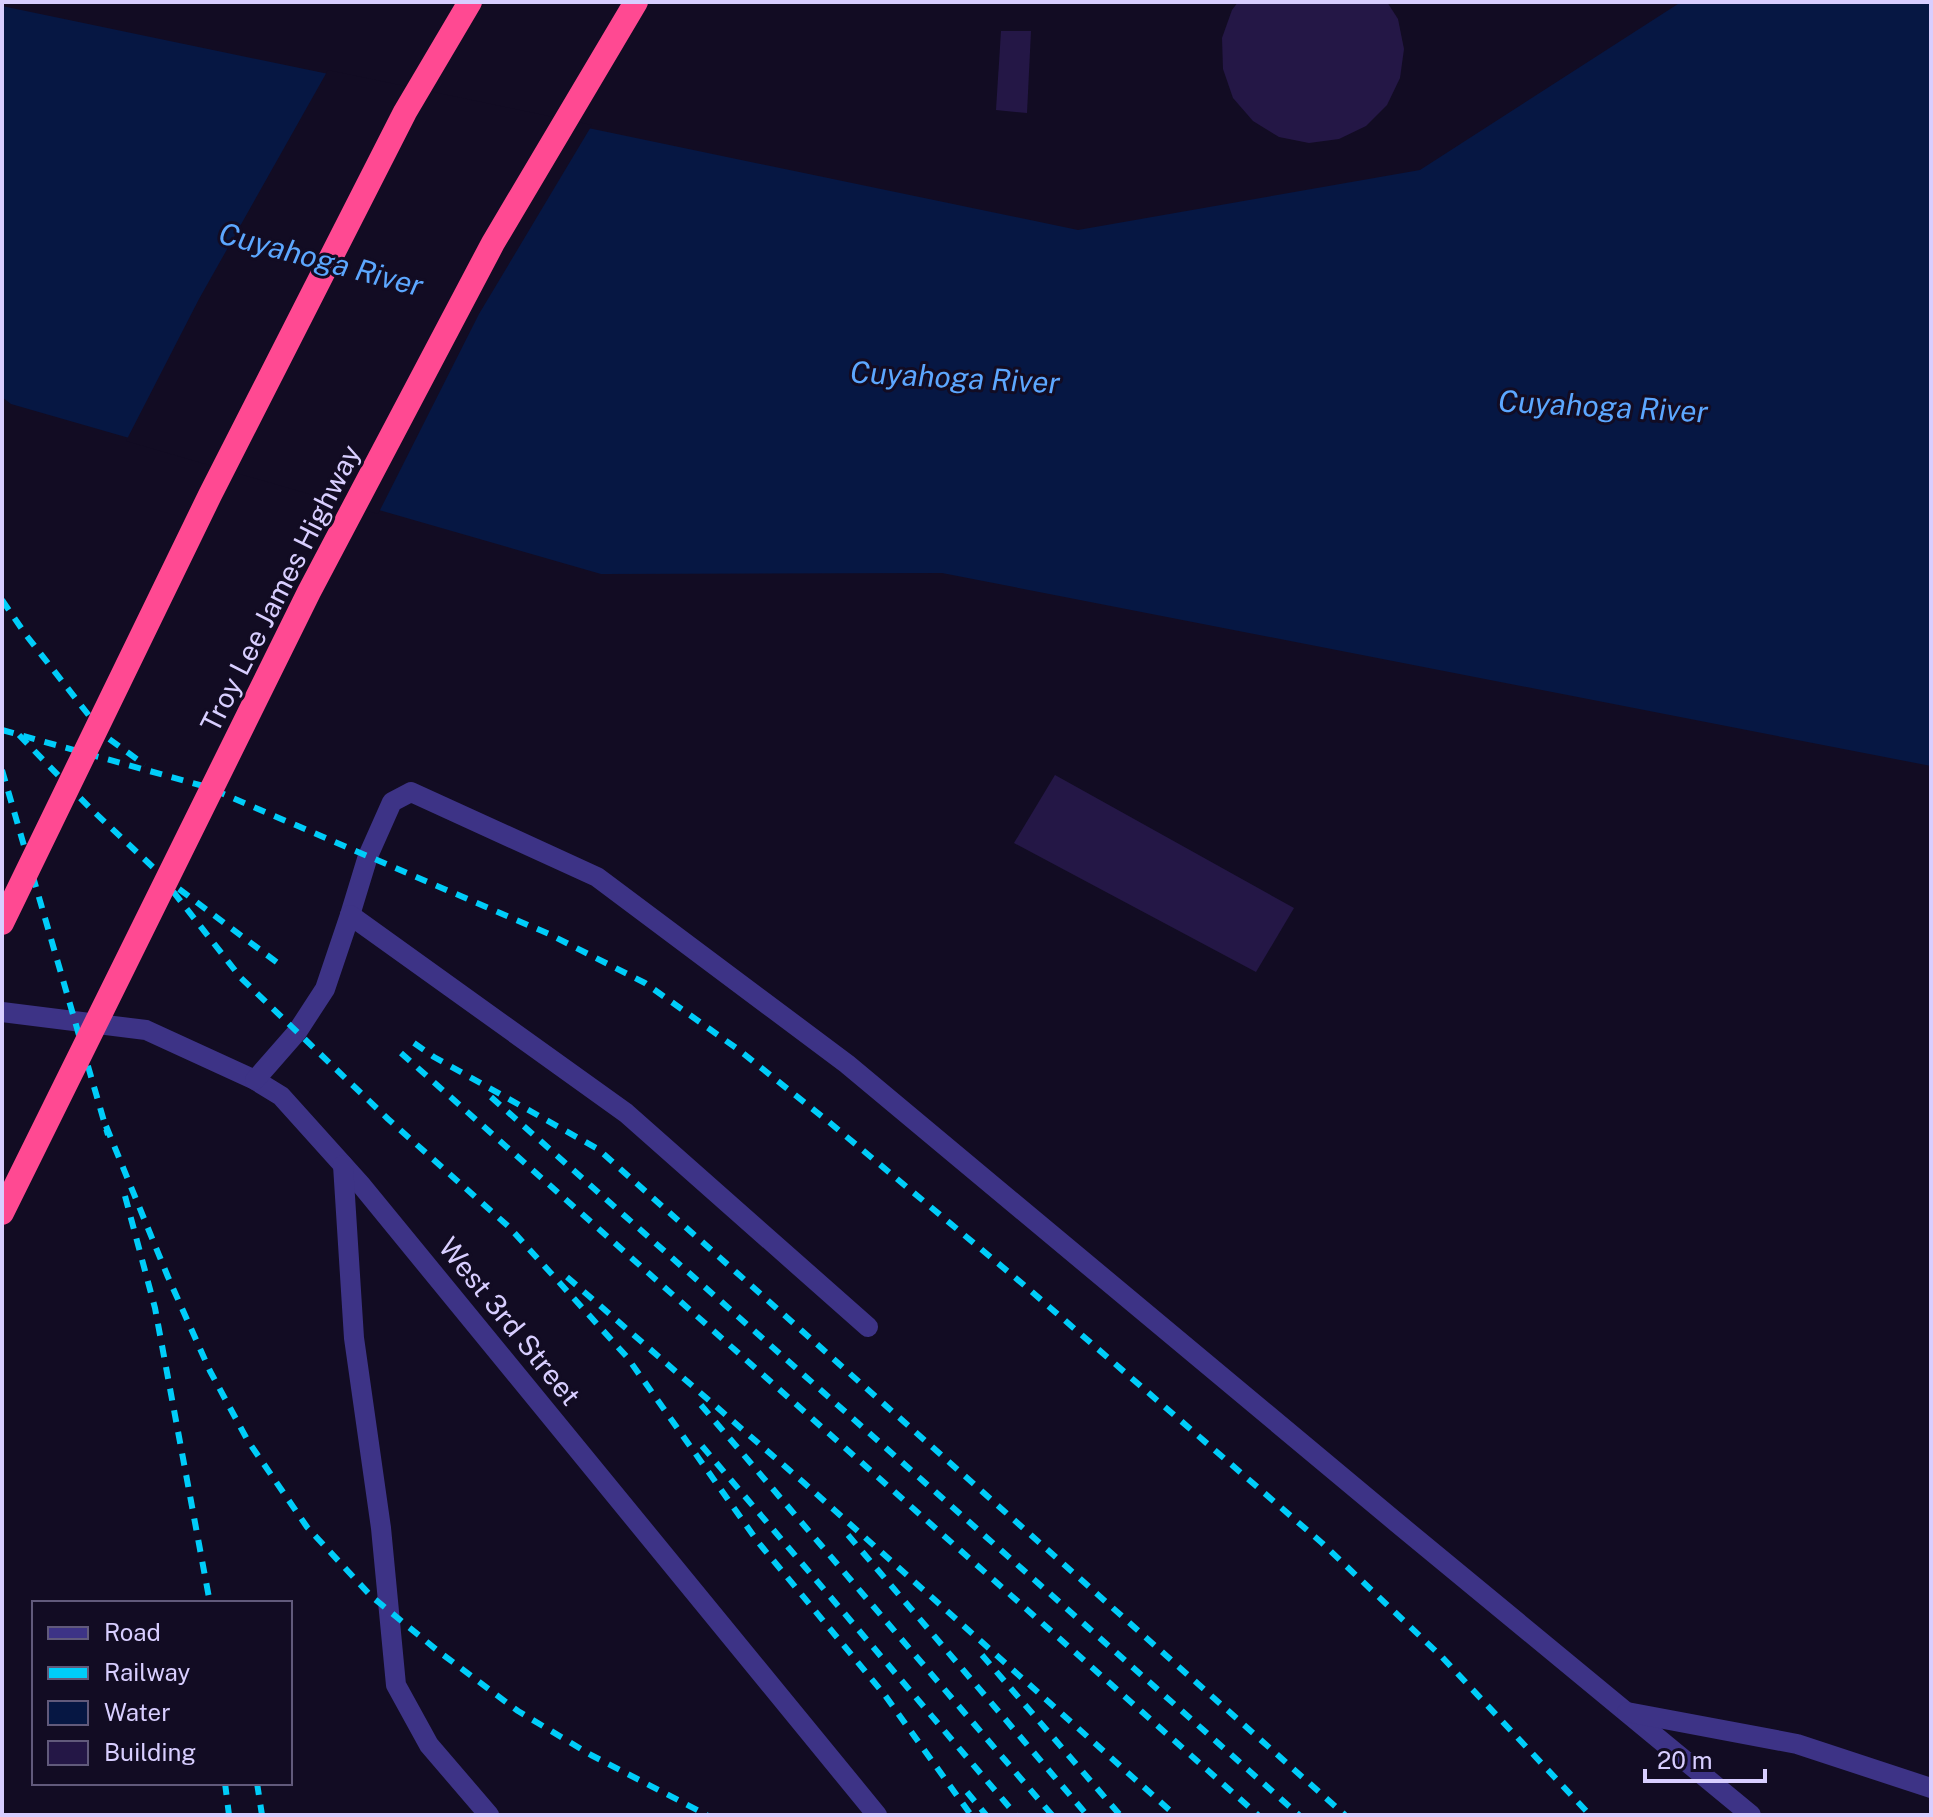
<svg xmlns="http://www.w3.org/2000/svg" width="1933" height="1817" viewBox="0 0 1933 1817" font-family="'Public Sans',sans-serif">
<rect width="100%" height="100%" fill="#120c23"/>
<!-- water -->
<polygon fill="#061743" points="1681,2 1931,2 1931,766 942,573 601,574 11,404 2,397 2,6 1078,230 1420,170"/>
<!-- pier -->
<polygon fill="#120c23" points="328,70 592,125 479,314 378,514 126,441 199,299"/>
<!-- building -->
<g fill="#241746">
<polygon points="1238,2 1387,2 1398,19 1404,49 1400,78 1387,105 1366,126 1339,139 1309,143 1279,137 1253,121 1233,98 1223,69 1222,38 1232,10"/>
<polygon points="1001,31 1031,31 1027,113 996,110"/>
<polygon points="1055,775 1294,908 1256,972 1014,843"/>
</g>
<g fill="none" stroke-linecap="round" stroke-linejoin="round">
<!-- minor -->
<g stroke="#3d3386" stroke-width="20">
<polyline points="350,915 368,856 392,802 411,792 597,877 847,1064 1396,1522 1751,1815"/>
<polyline points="2,1012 146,1030 255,1080 281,1096 362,1186 877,1815"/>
<polyline points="255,1080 297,1032 325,989 350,915 626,1113 868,1327"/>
<polyline points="343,1165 354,1338 381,1528 396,1685 429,1745 489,1815"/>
<polyline points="1627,1712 1797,1744 1931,1788"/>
</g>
<!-- rail -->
<g stroke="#00cdf9" stroke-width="6" stroke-dasharray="12 10" stroke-linecap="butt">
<polyline points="2,600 26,635 105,736 145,765"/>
<polyline points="2,730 207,787 549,934 645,983 739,1050 829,1122 1024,1285 1322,1543 1442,1657 1590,1815"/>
<polyline points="19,735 90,808 157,871 241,978 388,1119 509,1227 627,1357 758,1542 884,1694 971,1815"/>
<polyline points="2,770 108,1135"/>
<polyline points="179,889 279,964"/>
<polyline points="414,1043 434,1057 598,1149 1345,1815"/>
<polyline points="401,1053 1258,1815"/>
<polyline points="491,1097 1299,1815"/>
<polyline points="106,1126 168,1277 210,1371 248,1441 307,1527 371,1596 438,1651 518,1711 591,1755 707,1815"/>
<polyline points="125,1196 155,1308 210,1603"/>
<polyline points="567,1277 803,1482 1175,1815"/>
<polyline points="701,1405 1052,1815"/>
<polyline points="702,1446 1016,1815"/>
<polyline points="848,1535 1087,1815"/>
<polyline points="982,1655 1120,1815"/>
<polyline points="225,1783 229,1815"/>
<polyline points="257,1783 262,1815"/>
<polyline points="967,1792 986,1815"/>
</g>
<!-- highway-bridge -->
<g stroke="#ff4992" stroke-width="24">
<polyline points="2,923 210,495 405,112 470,2"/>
<polyline points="2,1213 309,592 493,243 636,2"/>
</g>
</g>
<g text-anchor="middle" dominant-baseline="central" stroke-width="6" stroke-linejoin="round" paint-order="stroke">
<!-- street labels -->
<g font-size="28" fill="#d8ceff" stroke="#120c23">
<text transform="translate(280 588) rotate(-63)">Troy Lee James Highway</text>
<text transform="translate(510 1321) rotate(51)">West 3rd Street</text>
</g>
<!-- water labels -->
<g font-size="30" font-style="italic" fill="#5ca7ff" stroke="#120c23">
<text transform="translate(321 259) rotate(15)">Cuyahoga River</text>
<text transform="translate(955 377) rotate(3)">Cuyahoga River</text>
<text transform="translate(1603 406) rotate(3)">Cuyahoga River</text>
</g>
</g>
<!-- border -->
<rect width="1933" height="1817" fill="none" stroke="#d8ceff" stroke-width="8"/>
<!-- legend -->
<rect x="32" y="1601" width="260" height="184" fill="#120c23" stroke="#615a7b" stroke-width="2"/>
<rect x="48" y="1627" width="40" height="12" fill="#3d3386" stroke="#615a7b" stroke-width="2"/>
<text x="104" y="1641" font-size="24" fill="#d8ceff">Road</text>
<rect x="48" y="1667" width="40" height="12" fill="#00cdf9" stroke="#615a7b" stroke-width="2"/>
<text x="104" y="1681" font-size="24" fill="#d8ceff">Railway</text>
<rect x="48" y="1701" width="40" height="24" fill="#061743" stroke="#615a7b" stroke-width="2"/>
<text x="104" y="1721" font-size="24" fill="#d8ceff">Water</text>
<rect x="48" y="1741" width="40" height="24" fill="#241746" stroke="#615a7b" stroke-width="2"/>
<text x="104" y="1761" font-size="24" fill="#d8ceff">Building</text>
<!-- scale -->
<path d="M1645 1769v12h120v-12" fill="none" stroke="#d8ceff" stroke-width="4"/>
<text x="1657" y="1769" font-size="24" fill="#d8ceff" stroke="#120c23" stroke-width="6" paint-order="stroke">20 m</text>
</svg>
